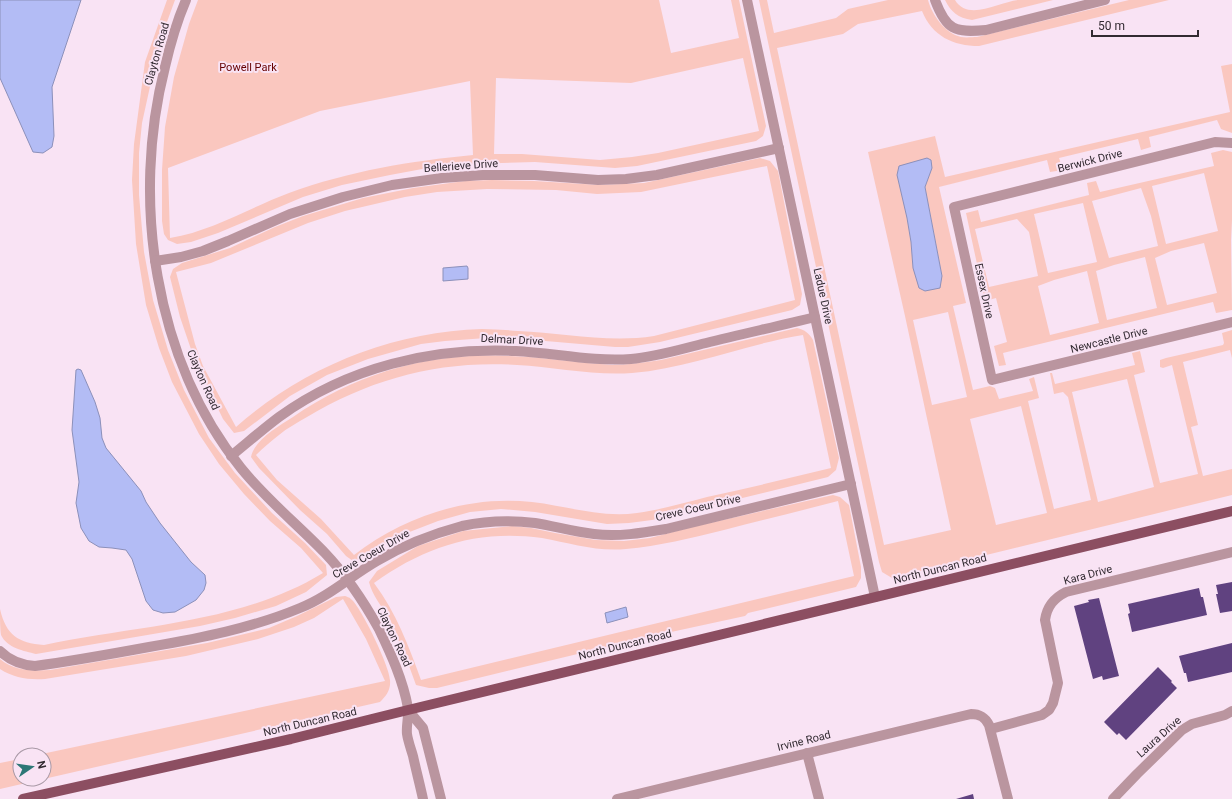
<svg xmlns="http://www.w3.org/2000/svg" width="1232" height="799" viewBox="0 0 1232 799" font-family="Roboto,sans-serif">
<rect width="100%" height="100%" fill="#f9e3f4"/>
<!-- green -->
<g fill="#fac7bf" fill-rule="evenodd">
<path d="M167,0H175L160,41L142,123L139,153V195L144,252L153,300L168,350L184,390L209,438L235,473L272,513L305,543L326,565L327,575L306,592L276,606L235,618L200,626L36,654C24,651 7,648 1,635C0,628 0,616 0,609C6,635 18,643 44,645C138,625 239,624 323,573L301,548L270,521L244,494L219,464L199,434L172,382L159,348L146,305L136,244L132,180L134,144L145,62Z"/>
<path d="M198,0H659L671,53L739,38L731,0H739L766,126L763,136L756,141L637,166L615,168L535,162L471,164L433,167L390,175L342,185L303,197L218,233L191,242L177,244L168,240L164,234L162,221V170L165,127L174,77L189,24ZM743,58L759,131L658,153L632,157L600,160L522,154H494L496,78L631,83ZM470,81L473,155C411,161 349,171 289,193C249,208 212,231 170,238L168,168L320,111Z"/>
<path d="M759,0H767L774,33L836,18L848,9L888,0H928C932,15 945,33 961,37C966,38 973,37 977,37L1129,0H1169L979,46C953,46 932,36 922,11L858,24L843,34L777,48L884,545L951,530L905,316L868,152L935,136L945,177L1230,112L1221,66L1232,64V133L1221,129L1217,120L1149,137L1151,147L1141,150L1138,139L1059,158L1063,170L1050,172L1047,160L939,187L966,303L953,306L973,390L990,386L995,388L999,399L1033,391L1029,379L1034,377L1039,398L1028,401L1054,509L1091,500L1068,397L1063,392L1054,394L1050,373H1052L1055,384L1135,365L1132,353L1140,351L1145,372L1134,375L1160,483L1198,474L1172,365L1163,368L1160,367V360L1166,358L1223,345L1224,343L1222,333L1232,330V358L1230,350L1183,362L1198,425L1191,427L1203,476L1232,469V495L892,578L882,572L879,562ZM932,168L925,187L942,276L913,268L911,242L907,218ZM948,312L967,397L932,405L913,320ZM1127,379L1154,487L1098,502L1072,392ZM1021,406L1047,513L996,525L970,419Z"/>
<path d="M945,0H955C968,22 999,2 1018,0C1029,0 1041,0 1053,0L972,20C958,18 951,12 945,0Z"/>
<path d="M1223,150L1232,152V220L1231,240L1232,310L1216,313L1213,302L1003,353L1006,365L999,366L994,346L1007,342L996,298L985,301L966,213L978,210L981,222L1089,195L1087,183L1096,181L1100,192L1214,166L1211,153ZM1204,173L1218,231L1166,244L1152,186ZM1141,188L1151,216L1158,246L1109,258L1092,201ZM1083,203L1097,262L1048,273L1034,214ZM1017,219L1029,232L1038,276L989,287L975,229ZM1204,243L1217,293L1167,305L1155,258L1171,251ZM1145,257L1157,308L1107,320L1096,271L1114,265ZM1087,271L1099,323L1050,335L1038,286L1054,280Z"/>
<path d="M760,158L770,161L778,171L802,294L800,305L792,310L660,342L628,347H615L500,337L445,341L421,344L368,359L327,375L290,396L244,431L234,433L223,419L195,361L180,317L170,277L173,269L182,263L230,248L275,227L303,216L363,198L413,188L465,181L492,180L534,181L600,185L644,183ZM767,166L795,300L654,336C609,343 563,333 518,331C506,330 494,329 482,329C391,332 304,367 236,427L203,366L195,344L176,272L211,263L308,223L345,211L405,197L437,192L487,189L556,190L597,194L641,192Z"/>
<path d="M797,328C805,330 809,333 813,340L839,458L836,470L828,477L652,520L629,523L607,524L535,512L501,509L470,512L438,521L394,538L366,557L353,561L346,556L327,534L300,510L259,468L251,457C254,440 279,426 293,417C357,373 430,352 507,356C543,357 578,363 613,365C629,365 645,362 661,360ZM803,335L831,468C790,478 749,488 707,497C684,503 660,510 637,513C601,518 567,506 532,502C468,495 405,516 354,555L321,519L277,480L256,455C263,448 271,441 279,435C287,428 297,423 307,417C372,378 441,360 517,365C554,367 595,376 632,373C690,368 746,344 803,335Z"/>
<path d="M833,495L840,497L849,505L861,567V578L856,587L748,613L745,616L648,637L437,688H429L416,685C408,662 399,640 388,618C382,606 372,595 369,582L377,571L418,546L463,531L512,526L531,528L555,533L596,540L624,541L650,538L692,527ZM838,501L854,576L421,680C409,647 396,612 374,583C425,546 479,529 542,538C570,543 597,552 626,549C659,546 691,538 724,530C762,520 800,511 838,501Z"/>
<path d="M345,596C347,597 349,597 351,599C361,607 390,667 390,680C391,690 386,696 380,702L0,789V763L20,759V779H44V755H37L385,681L366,639L343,599L314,618L294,627L258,639L186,656L45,679C28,680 14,678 0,669V659C14,671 33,671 50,670L207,643L269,628L297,616L336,597Z"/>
</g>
<!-- water -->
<g fill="#b3bcf5" stroke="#8c90ba">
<polygon points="0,0 81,0 52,87 54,136 52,147 43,153 33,152 0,78"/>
<polygon points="927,158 931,160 932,168 925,187 942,276 940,288 925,291 919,288 913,268 911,242 907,218 897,175 899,166"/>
<polygon points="467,266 468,268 468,279 443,281 443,268"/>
<polygon points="78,369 81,370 95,402 100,418 102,438 106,448 141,491 146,502 160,523 191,562 205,575 206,583 204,590 196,600 175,612 163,613 153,610 146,601 132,559 126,550 112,548 99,547 89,541 81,528 76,503 79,482 72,430 76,370"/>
<polygon points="626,607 628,617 607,623 605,613"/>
</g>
<!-- building -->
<g fill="#604280">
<polygon points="1232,582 1232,611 1220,613 1216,594 1218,594 1216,585"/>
<polygon points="1199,588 1201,597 1203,597 1207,615 1132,632 1128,614 1130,613 1128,604"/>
<polygon points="1099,598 1119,676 1103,680 1102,676 1093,679 1074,606 1089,602 1088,600"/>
<polygon points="1232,643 1232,672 1188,682 1186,673 1184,673 1179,656"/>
<polygon points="1158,667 1172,681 1171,682 1177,688 1126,740 1119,733 1117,735 1104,722"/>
<polygon points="973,794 974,799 956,799"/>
</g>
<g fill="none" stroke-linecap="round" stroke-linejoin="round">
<!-- minor -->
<g stroke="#ba959f" stroke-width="10">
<path d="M186,0C177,21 170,45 165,67C131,199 154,360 241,468C266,499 297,524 325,553C346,575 364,602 379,629C391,654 403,680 408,708C409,716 406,726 407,734C408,741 411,749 413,756C416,770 420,785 423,799"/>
<polyline points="747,0 875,597"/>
<path d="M935,0C946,30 955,33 986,30L1105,0"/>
<polyline points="1232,143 1215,142 954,207 992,380 1232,322"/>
<polyline points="155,261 181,257 203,251 228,241 290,214 343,197 392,185 442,178 483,175 535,175 598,180 626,179 657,175 779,148"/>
<path d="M231,456C247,443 263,429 279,417C348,367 433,347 516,351C554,353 593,362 631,359C656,357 681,349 706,343C742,334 779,326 815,317"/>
<path d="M0,651C10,661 22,665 35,666C73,661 111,654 149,647C201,638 252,628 300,608C328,597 351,576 377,561C404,545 432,534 462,526C485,521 511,520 535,523C554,526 574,532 594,534C618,537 642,533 666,529L851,484"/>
<polyline points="408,710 423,728 441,799"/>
<path d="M991,729L1042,715L1049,710L1053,703L1058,683L1045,620C1047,606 1054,598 1066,592L1232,552"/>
<polyline points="807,753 819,799"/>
<path d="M617,799L971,714C980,714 985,717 989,725L1008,799"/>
<polyline points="1113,799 1137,774 1182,730 1192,724 1225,715 1232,711"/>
</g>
<!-- major -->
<polyline stroke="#8c4e61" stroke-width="10" points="23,799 291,739 408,710 1232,511"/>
</g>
<g text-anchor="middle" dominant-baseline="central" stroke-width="4" stroke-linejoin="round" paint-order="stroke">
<!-- street labels -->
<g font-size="11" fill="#322a31" stroke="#f9e3f4">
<text transform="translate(157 54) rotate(-74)">Clayton Road</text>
<text transform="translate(1090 161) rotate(-14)">Berwick Drive</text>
<text transform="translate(461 166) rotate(-4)">Bellerieve Drive</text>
<text transform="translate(984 291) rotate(78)">Essex Drive</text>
<text transform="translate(823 296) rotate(78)">Ladue Drive</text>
<text transform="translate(512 340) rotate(3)">Delmar Drive</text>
<text transform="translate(1109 340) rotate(-14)">Newcastle Drive</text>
<text transform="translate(203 380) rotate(66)">Clayton Road</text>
<text transform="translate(698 508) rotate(-13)">Creve Coeur Drive</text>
<text transform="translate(371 554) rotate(-30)">Creve Coeur Drive</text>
<text transform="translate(940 569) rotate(-14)">North Duncan Road</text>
<text transform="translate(1088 575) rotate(-15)">Kara Drive</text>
<text transform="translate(394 637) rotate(64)">Clayton Road</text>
<text transform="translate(625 645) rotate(-14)">North Duncan Road</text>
<text transform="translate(310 722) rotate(-13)">North Duncan Road</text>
<text transform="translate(1159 737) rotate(-42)">Laura Drive</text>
<text transform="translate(804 741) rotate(-14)">Irvine Road</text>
</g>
<!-- park labels -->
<g font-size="11" fill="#650002" stroke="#f9e3f4">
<text x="248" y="67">Powell Park</text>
</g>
</g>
<!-- north arrow -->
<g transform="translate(32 767) rotate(77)"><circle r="19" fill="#f9e3f4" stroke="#a999a6"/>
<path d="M0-3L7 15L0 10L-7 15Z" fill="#2d7776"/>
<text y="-6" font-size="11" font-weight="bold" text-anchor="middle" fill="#322a31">N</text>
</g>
<!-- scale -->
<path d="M1092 30v6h106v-6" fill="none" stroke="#322a31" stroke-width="2"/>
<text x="1098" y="30" font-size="12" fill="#322a31" stroke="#f9e3f4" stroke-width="3" paint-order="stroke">50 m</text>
</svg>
